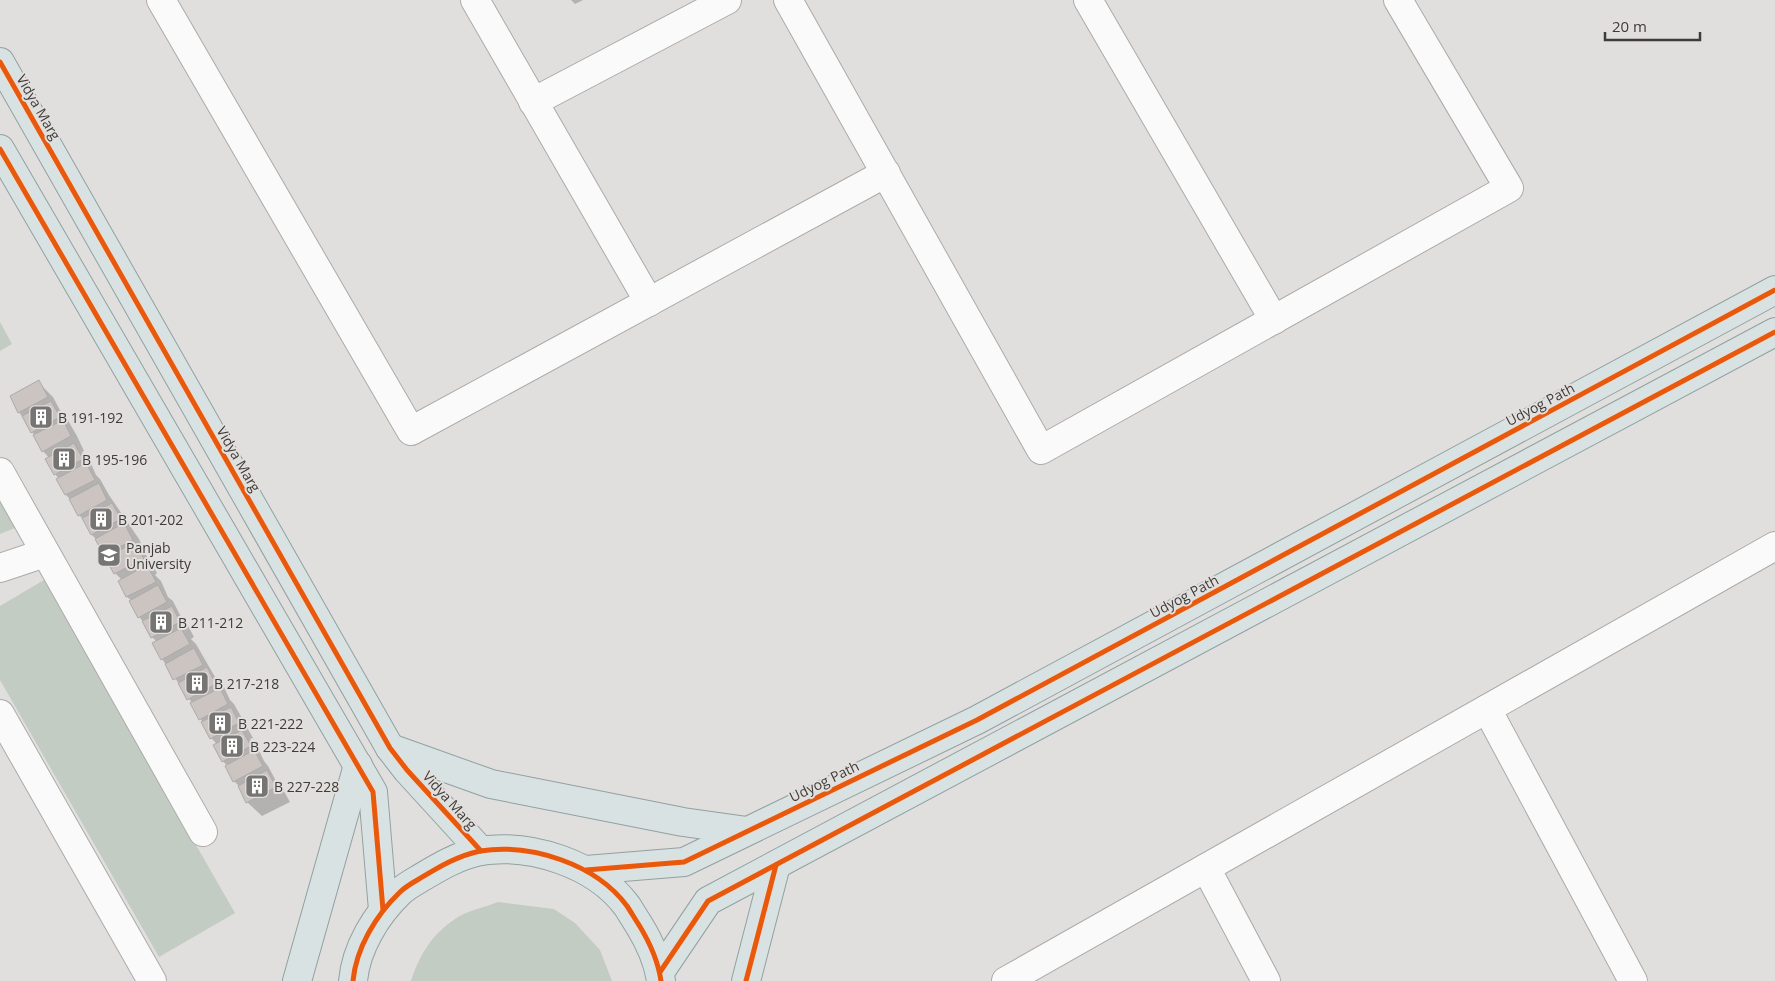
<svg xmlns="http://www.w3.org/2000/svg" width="1775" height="981" viewBox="0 0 1775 981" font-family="'Open Sans',sans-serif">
<rect width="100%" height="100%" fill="#e1dfde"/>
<!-- green -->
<g fill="#c3ccc2">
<polygon points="0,322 12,344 0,351"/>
<polygon points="0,489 20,526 0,534"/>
<polygon points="44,580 235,913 159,957 0,680 0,606"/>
<path d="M498,902L554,909L575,923L600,950L612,981H411C419,956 432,934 455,919C465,911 486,907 498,902Z"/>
</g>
<!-- shadow -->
<g fill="#0003">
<polygon points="571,0 583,0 575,4"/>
<polygon points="38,382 53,397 61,412 66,417 77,436 84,451 82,452 89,459 96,475 100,479 109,495 139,539 146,555 157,573 155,575 161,581 168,597 173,601 181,617 186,622 194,637 191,639 196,644 215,677 222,683 230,700 234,704 253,738 250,739 257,746 264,761 268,766 276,781 281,786 290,802 262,816 247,802 239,786 234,781 227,766 223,761 217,744 211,738 192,703 162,659 157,642 152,637 144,622 139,617 132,601 127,597 119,581 122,580 115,573 96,539 92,535 85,521 79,515 71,500 66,495 58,479 59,479 55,474 49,458 43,451 35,436 19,412"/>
</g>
<!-- building -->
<g fill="#ccc4c1" stroke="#acabaa">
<polygon points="39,380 48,397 18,413 10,396"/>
<polygon points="51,401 60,417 31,433 22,416"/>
<polygon points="63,420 71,436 42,452 33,435"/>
<polygon points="74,443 83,459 54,475 45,459"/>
<polygon points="86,463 95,480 65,495 56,479"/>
<polygon points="99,483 107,500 78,516 69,499"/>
<polygon points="112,503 121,519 91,535 82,518"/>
<polygon points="124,523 133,540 104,555 95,539"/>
<polygon points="135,542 144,559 114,574 105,558"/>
<polygon points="147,565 156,582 126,597 118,581"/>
<polygon points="158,585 167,602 138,618 129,601"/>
<polygon points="172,606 180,622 151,638 142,621"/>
<polygon points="181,628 190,644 161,660 152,643"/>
<polygon points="194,648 203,665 173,680 165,664"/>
<polygon points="207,667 216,684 187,700 178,683"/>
<polygon points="220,688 228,704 199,720 190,703"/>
<polygon points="231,707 239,723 210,739 201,722"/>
<polygon points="242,730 251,746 222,762 213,745"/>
<polygon points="254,750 263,766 233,782 225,766"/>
<polygon points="267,770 276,787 246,803 238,786"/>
</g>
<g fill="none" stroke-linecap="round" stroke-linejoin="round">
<!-- minor casing -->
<g stroke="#acabaa" stroke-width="30">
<g id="minor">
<polyline points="161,0 411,431 886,173"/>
<polyline points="475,0 649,302"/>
<polyline points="788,0 1041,450 1509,188 1398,0"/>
<polyline points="1088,0 1274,320"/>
<polyline points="533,102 727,0"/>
<polyline points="0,472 203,832"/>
<polyline points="0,568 45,553"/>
<polyline points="1487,709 1633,981"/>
<polyline points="0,714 152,981"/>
<polyline points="1206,868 1266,981"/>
<polyline points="1006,981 1775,546"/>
</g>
</g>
<!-- major casing -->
<g stroke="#91a1a0" stroke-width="30">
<g id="major">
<polyline points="0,62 390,748 407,770 481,851"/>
<polyline points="0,149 373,792 383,910"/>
<polyline points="390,748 491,784 683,822 747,831"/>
<polyline points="586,870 684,862 977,720 1775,290"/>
<polyline points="660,972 708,901 1775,332"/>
<polyline points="297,981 358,765"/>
<path d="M353,981C356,948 376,915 400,892C405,887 412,883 419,879C439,867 457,856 480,851C531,843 596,864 627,906C631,912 635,919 639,925C650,943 658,960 661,981"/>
<polyline points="746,981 776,865"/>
</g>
</g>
<!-- minor -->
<use href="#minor" stroke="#fafafa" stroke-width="28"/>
<!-- major -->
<use href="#major" stroke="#d8e2e2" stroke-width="28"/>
<!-- cycleway casing -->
<g stroke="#e2dfdd" stroke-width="8">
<g id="cycleway">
<polyline points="0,62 390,748 407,770 481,851"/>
<polyline points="0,149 373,792 383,910"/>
<polyline points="586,870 684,862 977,720 1775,290"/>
<polyline points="660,972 708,901 1775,332"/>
<path d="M353,981C356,948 376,915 400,892C405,887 412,883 419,879C439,867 457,856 480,851C531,843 596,864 627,906C631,912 635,919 639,925C650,943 658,960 661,981"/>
<polyline points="746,981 776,865"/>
</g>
</g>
<!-- cycleway -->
<use href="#cycleway" stroke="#e8590c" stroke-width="5"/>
</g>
<!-- icons -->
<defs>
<g id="building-square" transform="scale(1.25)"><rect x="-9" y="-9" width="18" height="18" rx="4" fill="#767573" stroke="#e2dfdd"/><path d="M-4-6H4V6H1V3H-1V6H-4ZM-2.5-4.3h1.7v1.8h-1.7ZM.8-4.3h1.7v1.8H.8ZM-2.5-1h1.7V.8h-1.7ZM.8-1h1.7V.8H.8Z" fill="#fff"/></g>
<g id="university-square" transform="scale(1.25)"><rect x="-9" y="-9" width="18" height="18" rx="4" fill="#767573" stroke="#e2dfdd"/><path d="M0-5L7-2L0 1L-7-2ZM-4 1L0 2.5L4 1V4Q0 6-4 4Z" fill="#fff"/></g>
</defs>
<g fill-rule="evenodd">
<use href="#building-square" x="41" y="417"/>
<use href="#building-square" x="64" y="459"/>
<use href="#building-square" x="101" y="519"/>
<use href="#university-square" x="109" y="555"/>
<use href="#building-square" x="161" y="622"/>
<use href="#building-square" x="197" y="683"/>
<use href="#building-square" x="220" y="723"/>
<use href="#building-square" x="232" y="746"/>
<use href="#building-square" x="257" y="786"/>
</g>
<g text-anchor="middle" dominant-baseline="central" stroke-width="4" stroke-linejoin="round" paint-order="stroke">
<!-- street labels -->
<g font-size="14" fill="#3d3c3a" stroke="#e2dfdd">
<text transform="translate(39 107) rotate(60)">Vidya Marg</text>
<text transform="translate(1540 404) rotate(-28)">Udyog Path</text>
<text transform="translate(239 459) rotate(60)">Vidya Marg</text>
<text transform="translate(1184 596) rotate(-28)">Udyog Path</text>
<text transform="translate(824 781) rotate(-26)">Udyog Path</text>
<text transform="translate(450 800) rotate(48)">Vidya Marg</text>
</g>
<!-- poi labels -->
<g font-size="14" fill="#3d3c3a" stroke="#e2dfdd" text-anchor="start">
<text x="58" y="417">B 191-192</text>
<text x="82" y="459">B 195-196</text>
<text x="118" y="519">B 201-202</text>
<text x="126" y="547">Panjab<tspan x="126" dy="16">University</tspan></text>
<text x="178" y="622">B 211-212</text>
<text x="214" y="683">B 217-218</text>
<text x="238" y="723">B 221-222</text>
<text x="250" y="746">B 223-224</text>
<text x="274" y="786">B 227-228</text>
</g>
</g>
<!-- scale -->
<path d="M1605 32v8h95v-8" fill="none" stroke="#3d3c3a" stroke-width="2.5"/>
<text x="1612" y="32" font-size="15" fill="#3d3c3a" stroke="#e2dfdd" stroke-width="4" paint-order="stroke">20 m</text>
</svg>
